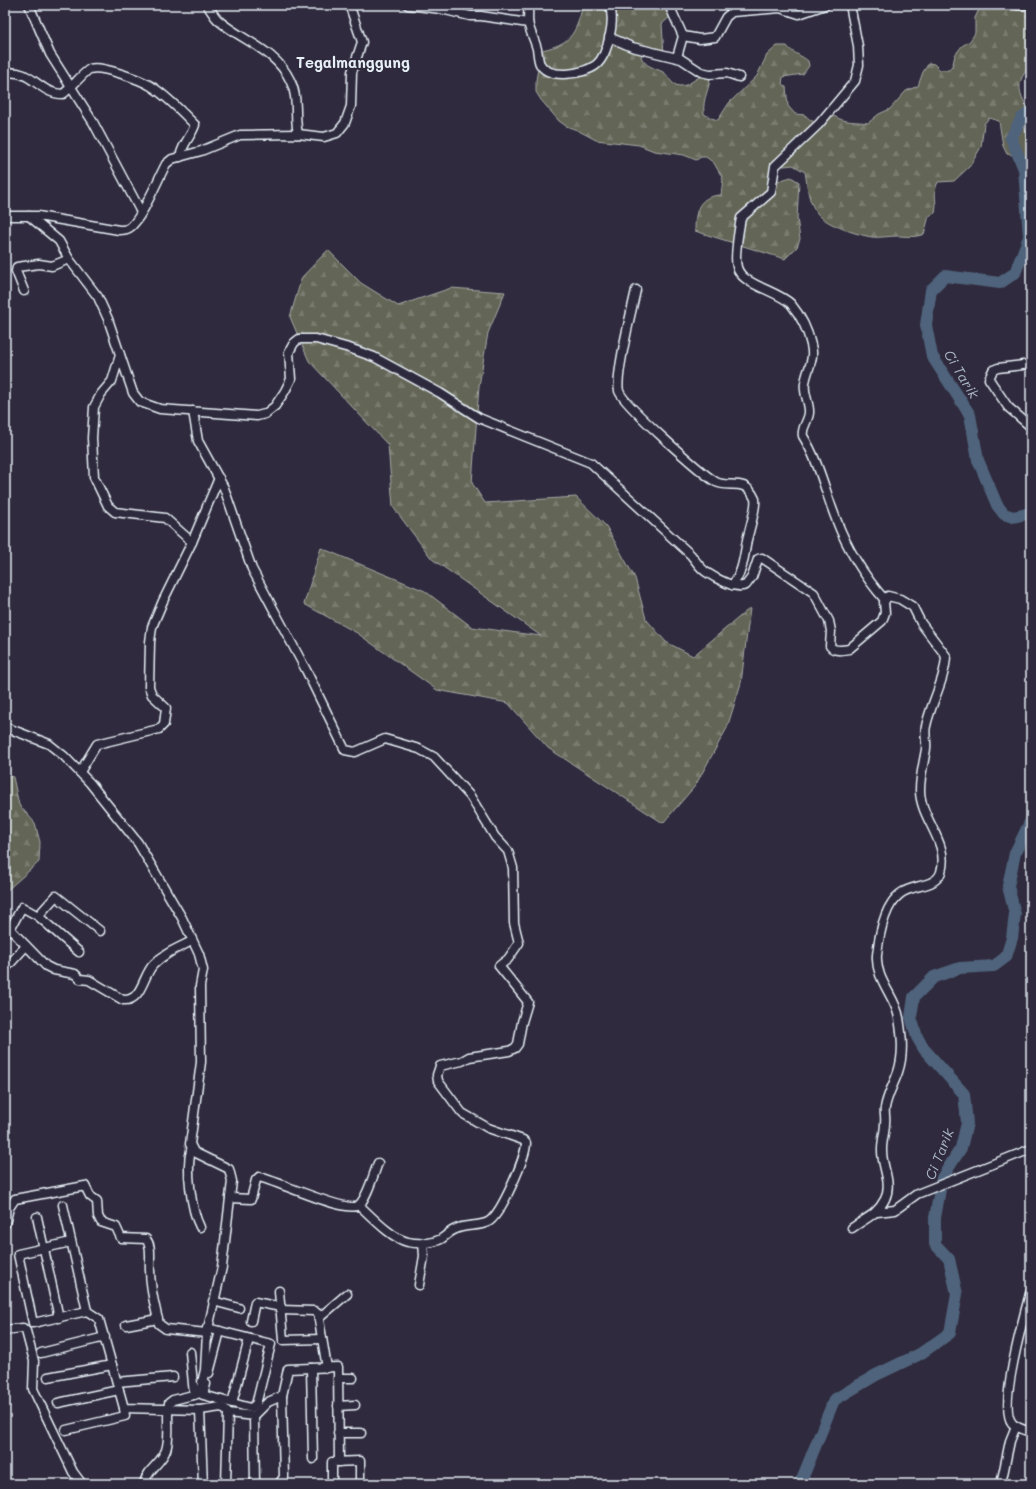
<svg xmlns="http://www.w3.org/2000/svg" width="1036" height="1489" viewBox="0 0 1036 1489" font-family="Mali,sans-serif">
<defs>
<pattern id="forest-firs" width="22" height="20" patternUnits="userSpaceOnUse"><rect width="22" height="20" fill="#646556"/><path d="M5 1l3.5 6h-7zM16 11l3.5 6h-7z" fill="#7a7c6f"/></pattern>
</defs>
<rect width="100%" height="100%" fill="#2f2a3d"/>
<filter id="ink" filterUnits="userSpaceOnUse"><feTurbulence type="fractalNoise" baseFrequency=".025" numOctaves="2"/><feDisplacementMap in="SourceGraphic" scale="8" xChannelSelector="R" yChannelSelector="G"/><feConvolveMatrix kernelMatrix="1 2 1 2 8 2 1 2 1" color-interpolation-filters="sRGB"/></filter>
<g filter="url(#ink)">
<!-- forest -->
<g fill="url(#forest-firs)" stroke="#a6aba7">
<path d="M583,5H669L672,15L662,24L664,55L643,50L641,57C646,67 653,67 663,72C669,75 669,82 676,85C689,90 697,73 710,74C711,89 702,96 704,114L711,118L718,120L729,103L757,76L767,55L777,46H787C792,53 801,55 808,61L809,66L803,74L783,77L782,84L786,87L788,106L795,114L805,115C820,130 818,118 834,116C844,123 856,121 868,123L879,114L890,109L906,91L918,86L923,72L929,63L934,64L940,70H949L953,64L955,55L962,46L970,41L975,33V18L981,5H1031V65C1015,82 1018,92 1029,110L1024,126L1031,149V157C1022,159 1016,155 1007,154L1003,146L999,121L989,118L984,124L981,147L970,166L954,181L938,182C932,193 938,202 935,213L929,216L924,234C914,238 907,236 897,236C889,236 880,238 872,237C858,235 826,225 817,213C807,199 808,188 805,172L793,165L784,166L777,164L774,181H778L791,177L799,182L797,218L800,239L797,247L785,259L695,231C695,211 698,196 721,195L723,179L714,163L706,157H701L696,160L684,155L654,151L639,145L596,140L577,130L566,126L559,121L541,100L536,92V80L539,63L538,51C570,44 575,37 583,5Z"/>
<polygon points="328,250 361,283 398,306 451,288 505,292 488,333 479,386 472,483 485,503 576,497 606,526 635,578 646,619 666,642 693,656 750,608 741,683 727,728 695,786 663,823 548,748 508,703 437,690 357,633 304,604 321,548 425,591 472,627 541,636 432,559 393,507 388,445 309,361 290,317 302,277"/>
<polygon points="5,775 13,777 19,805 35,823 40,842 39,862 5,892"/>
</g>
<g fill="none" stroke-linecap="round" stroke-linejoin="round">
<!-- river -->
<g stroke="#50637b" stroke-width="12">
<polyline points="1031,111 1021,119 1011,138 1024,169 1029,237 1015,273 1000,283 945,276 931,290 926,325 932,356 970,415 978,460 997,505 1004,514 1013,517 1031,513"/>
<polyline points="800,1484 834,1400 876,1375 920,1354 950,1333 957,1294 949,1259 935,1244 935,1218 942,1178 961,1148 967,1123 964,1094 924,1049 917,1037 911,1017 914,997 934,977 960,968 994,966 1006,957 1012,938 1015,914 1008,886 1015,853 1031,820"/>
</g>
<!-- minor casing -->
<g stroke="#e8f1f8" stroke-width="11">
<g id="minor">
<polyline points="29,5 50,54 93,122 141,212"/>
<path d="M207,5C211,10 213,15 218,20C241,40 276,50 290,80C299,97 294,116 298,134"/>
<polyline points="408,5 441,9 470,16 481,16 528,23"/>
<path d="M528,5C529,12 527,19 529,26C531,34 535,41 537,49C538,54 538,60 540,64C549,80 584,74 596,65C608,55 616,19 609,5"/>
<polyline points="669,5 683,36"/>
<path d="M850,5L858,46L859,65L855,81L819,124L775,166L771,192L741,218C739,229 734,257 737,267C741,285 777,290 791,304C800,315 808,331 811,345C815,360 807,369 805,383C803,393 810,404 809,413C808,422 801,428 803,436C819,462 825,491 836,519C848,551 863,575 885,600"/>
<polyline points="1018,5 1024,5"/>
<polyline points="609,37 632,47 681,59 701,72 710,74 727,73 739,77"/>
<polyline points="677,57 683,36 700,39 715,37 726,17 732,12 780,8 799,14 825,5"/>
<path d="M5,73C32,68 38,94 63,94C69,90 86,70 90,69C101,65 141,80 151,86C167,96 182,112 195,125C191,137 182,144 180,157"/>
<path d="M5,216H38L119,230C123,230 126,230 129,228C141,221 158,179 166,164L172,159L201,151L240,135L298,134L324,137L337,133L345,123L351,106L352,72L362,42L351,10L352,5"/>
<path d="M29,216L59,241L69,259L98,297L108,319L133,393L140,402L160,409L257,416L265,414L275,406L285,391L291,379L289,352L294,343L299,339H316L349,348L374,357L440,393L479,418L591,463L691,555C695,560 700,568 706,572C715,578 736,590 746,585L752,577L758,559L762,558L814,593L829,621L831,631L830,646C834,652 843,650 849,649L882,621L885,613L884,602L888,596L900,599L913,607L921,623L946,656C945,680 931,703 926,726C924,733 927,741 926,749C924,762 920,776 920,790C920,819 950,842 941,872C936,888 912,884 900,894C884,906 879,936 877,955C875,980 896,997 899,1018C902,1036 904,1054 898,1072C894,1084 887,1095 885,1108C884,1113 886,1118 885,1123C885,1132 882,1140 882,1149C881,1166 893,1182 885,1199C877,1215 866,1218 852,1228"/>
<path d="M636,290C632,309 615,376 619,391C623,404 702,474 716,482C729,489 745,476 755,499C757,506 749,531 747,540C744,556 743,573 732,585"/>
<polyline points="24,291 16,271 17,267 39,264 52,266 69,259"/>
<polyline points="120,355 112,381 101,394 94,407 92,438 94,477 108,506 115,512 165,518 192,542"/>
<polyline points="1031,364 998,368 993,370 989,379 1008,407 1031,427"/>
<path d="M193,411L198,441L224,488L252,569L306,670L345,750L355,752L385,739L419,749L434,757L470,796L495,837L508,851L513,868L514,923L519,943L508,959L499,966L528,1002L522,1022L518,1044L515,1048L509,1051L469,1057L462,1061L440,1066L437,1075L438,1081L462,1113L488,1128L523,1140L526,1143C526,1157 501,1215 488,1222C478,1227 466,1224 456,1229C450,1231 446,1236 441,1239C432,1244 417,1244 408,1242C392,1239 371,1216 359,1205"/>
<path d="M5,727L49,744L64,756L90,783L138,843L182,918L199,954L203,970L200,986L201,1062L190,1144L194,1152L229,1169L232,1181L222,1267L207,1333L205,1370L201,1387L197,1394L173,1400L169,1403C166,1419 171,1435 166,1450C161,1464 147,1469 144,1484"/>
<polyline points="80,772 97,744 159,729 164,724 166,708 152,695 149,687 150,642 152,627 163,601 192,542 219,478"/>
<polyline points="38,916 56,896 100,931"/>
<path d="M79,952L38,916L22,907L10,929L46,966L54,970L75,974L80,979L89,980L123,1000C142,1002 143,974 154,964C165,953 178,948 192,941"/>
<polyline points="5,969 26,946"/>
<path d="M191,1150C186,1168 191,1210 200,1227"/>
<path d="M230,1198L251,1199L256,1180L259,1177C275,1180 349,1215 359,1205C367,1198 374,1173 378,1163"/>
<polyline points="63,1205 87,1311"/>
<polyline points="877,1212 895,1210 917,1194 1031,1149"/>
<polyline points="37,1217 59,1318"/>
<path d="M5,1224L9,1208L15,1199L85,1186L90,1196L97,1201L98,1216L101,1222L116,1227L121,1238L146,1239C151,1245 150,1253 150,1261C149,1283 154,1303 159,1324L166,1329L207,1333"/>
<polyline points="71,1242 18,1254 33,1323 87,1311 99,1319 124,1408 200,1410 221,1407 225,1409 228,1413 226,1484"/>
<polyline points="419,1285 424,1256 423,1243"/>
<path d="M1031,1290C1025,1312 998,1407 1012,1423C1016,1428 1025,1430 1031,1432"/>
<polyline points="279,1291 283,1340 322,1339"/>
<polyline points="213,1301 239,1308"/>
<polyline points="281,1310 314,1311 318,1314 327,1368"/>
<polyline points="319,1318 347,1294"/>
<polyline points="251,1321 255,1302 281,1307"/>
<polyline points="126,1325 158,1319"/>
<polyline points="5,1330 23,1328 26,1331 34,1361 33,1389 73,1472 82,1484"/>
<polyline points="190,1352 194,1395"/>
<polyline points="41,1353 105,1337"/>
<polyline points="311,1368 338,1367 339,1462"/>
<polyline points="209,1373 220,1331"/>
<polyline points="48,1377 112,1365"/>
<polyline points="338,1378 353,1378"/>
<polyline points="117,1382 173,1377"/>
<polyline points="206,1384 203,1395 251,1408 256,1404 258,1397 271,1344 207,1328"/>
<polyline points="58,1403 119,1390"/>
<polyline points="232,1403 249,1339"/>
<polyline points="338,1406 355,1405"/>
<polyline points="200,1410 203,1484"/>
<polyline points="228,1413 254,1416 268,1402 282,1396 288,1369 311,1368 313,1459"/>
<polyline points="254,1416 255,1484"/>
<polyline points="66,1430 125,1416 124,1408"/>
<polyline points="338,1433 361,1433"/>
<polyline points="279,1484 284,1477 282,1396"/>
<polyline points="332,1484 332,1462 360,1461 360,1484"/>
<polyline points="1001,1484 1010,1441 1016,1426"/>
</g>
</g>
<!-- minor -->
<use href="#minor" stroke="#2f2a3d" stroke-width="8"/>
</g>
</g>
<g text-anchor="middle" dominant-baseline="central" stroke-width="4" stroke-linejoin="round" paint-order="stroke">
<!-- water labels -->
<g font-size="14" font-style="italic" fill="#abb8c6" stroke="#2f2a3d">
<text transform="translate(962 374) rotate(59)">Ci Tarik</text>
<text transform="translate(939 1154) rotate(-68)">Ci Tarik</text>
</g>
<!-- quarter labels -->
<g font-size="15" font-weight="bold" fill="#e8f1f8" stroke="#2f2a3d">
<text x="353" y="62">Tegalmanggung</text>
</g>
</g>
<!-- margin -->
<rect width="1036" height="1489" fill="none" stroke="#2f2a3d" stroke-width="20"/>
<rect x="10" y="10" width="1016" height="1469" fill="none" stroke="#e8f1f8" stroke-width="1.5" filter="url(#ink)"/>
</svg>
